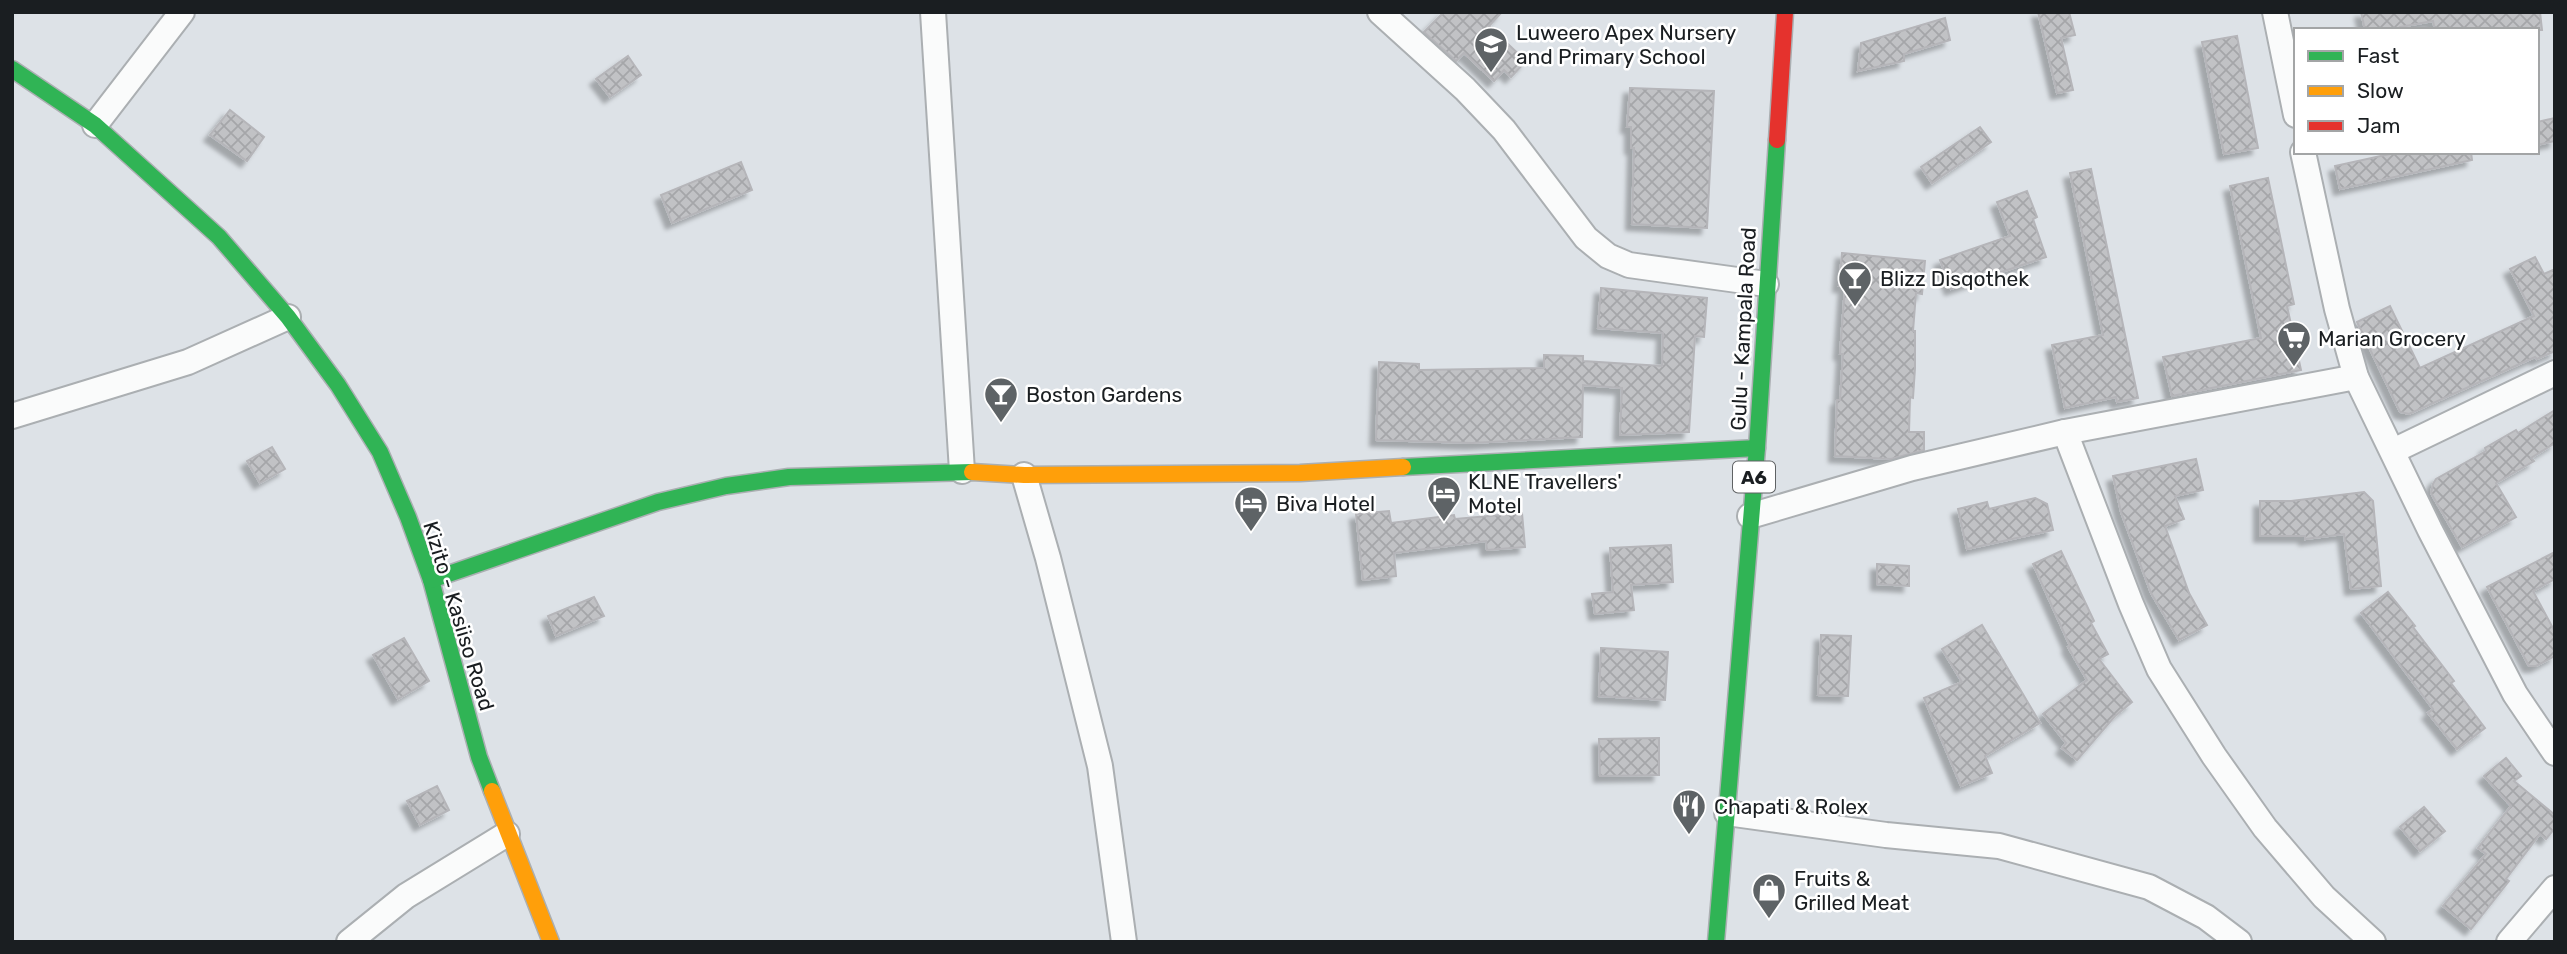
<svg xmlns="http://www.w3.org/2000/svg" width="2567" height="954" viewBox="0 0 2567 954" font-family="Rubik,sans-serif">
<defs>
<pattern id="building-cross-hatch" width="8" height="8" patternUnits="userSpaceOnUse" patternTransform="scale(1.75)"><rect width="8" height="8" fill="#c1c2c5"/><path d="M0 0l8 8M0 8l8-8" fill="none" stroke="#a5a6a9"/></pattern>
<filter id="shadow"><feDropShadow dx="-6" dy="6" stdDeviation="2" flood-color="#0004"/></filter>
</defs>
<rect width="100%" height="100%" fill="#dde2e7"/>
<!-- building -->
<g fill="url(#building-cross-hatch)" stroke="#b5b5b9" stroke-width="2" filter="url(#shadow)">
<polygon points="1444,12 1502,12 1489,26 1526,61 1511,77 1504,70 1494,81 1464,53 1456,61 1424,32"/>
<polygon points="2038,12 2069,12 2075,35 2061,38 2073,90 2057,93"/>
<polygon points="2361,12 2540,12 2542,30 2435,30 2433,21 2400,27 2401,30 2365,30"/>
<polygon points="1945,18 1950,40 1904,54 1904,61 1858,71 1861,43"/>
<polygon points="2237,36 2258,148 2224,154 2202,42"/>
<polygon points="628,56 641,75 610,97 596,79"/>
<polygon points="1630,88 1714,91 1707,228 1632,224 1634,148 1631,148 1631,127 1627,127"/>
<polygon points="230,110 264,137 247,161 210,135"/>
<polygon points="2555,118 2555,141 2537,145 2537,122"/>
<polygon points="1980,127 1991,142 1932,183 1921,167"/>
<polygon points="2399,152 2471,152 2472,160 2340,189 2335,166"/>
<polygon points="741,162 752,190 672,223 661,195"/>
<polygon points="2091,169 2138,398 2117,402 2116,397 2065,408 2052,345 2103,335 2070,173"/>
<polygon points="2268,178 2294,304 2287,306 2301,370 2172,396 2163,357 2261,338 2230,186"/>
<polygon points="2027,191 2037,217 2033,219 2046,257 1951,289 1940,260 2010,236 1997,202"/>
<polygon points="1842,253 1925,261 1922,294 1916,293 1913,331 1915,331 1915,368 1913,398 1910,397 1909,432 1924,432 1924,450 1891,459 1835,456 1837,400 1840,400 1843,354 1840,354 1845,286 1839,286"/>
<polygon points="2535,257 2544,274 2555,269 2555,351 2537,359 2535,357 2409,414 2400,412 2357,322 2390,306 2420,368 2534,316 2510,269"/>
<polygon points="1601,288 1707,298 1704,337 1695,336 1689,432 1620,435 1622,388 1583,385 1582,437 1472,443 1376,440 1379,362 1419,364 1419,370 1544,368 1544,355 1583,356 1583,361 1662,366 1663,333 1598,328"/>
<polygon points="2555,410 2555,443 2531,458 2534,461 2496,483 2516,517 2462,547 2431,493 2433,484 2436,479 2486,451 2485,448 2516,430 2518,433"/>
<polygon points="272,447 285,469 260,483 247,461"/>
<polygon points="2196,459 2203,490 2175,496 2184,519 2165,526 2189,593 2207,625 2179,640 2151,593 2121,512 2113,476"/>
<polygon points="2364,492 2373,501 2381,586 2351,589 2344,534 2305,539 2305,536 2260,536 2260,501 2291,501"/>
<polygon points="2035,498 2047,504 2053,530 1967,549 1958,509 1987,502 1989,509"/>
<polygon points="1389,511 1391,523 1454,515 1455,519 1522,513 1525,547 1487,550 1486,541 1394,553 1396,576 1363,580 1356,514"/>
<polygon points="1671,545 1673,582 1631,585 1634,610 1595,614 1592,594 1613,592 1610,548"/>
<polygon points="2061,551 2094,621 2091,623 2108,654 2099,659 2132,702 2115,716 2077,760 2062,748 2066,743 2043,714 2087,680 2068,647 2070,646 2033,564"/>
<polygon points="2555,552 2555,579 2533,591 2555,632 2555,656 2536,666 2529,666 2487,587"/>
<polygon points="1877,564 1909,566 1909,586 1877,584"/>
<polygon points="2388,592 2415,626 2413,627 2454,681 2451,683 2485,728 2457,749 2428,713 2433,709 2361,613"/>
<polygon points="594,597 604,616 556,636 548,616"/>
<polygon points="1982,625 2040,723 1985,756 1992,773 1961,786 1924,698 1962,682 1942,649"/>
<polygon points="1821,635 1851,636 1848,696 1818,695"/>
<polygon points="404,638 429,681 398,699 373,655"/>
<polygon points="1601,648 1668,652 1665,700 1599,696"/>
<polygon points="1659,738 1659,775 1600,776 1599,739"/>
<polygon points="2506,758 2521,776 2514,781 2555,815 2555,828 2546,839 2540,834 2506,879 2509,881 2471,929 2443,906 2486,854 2478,848 2511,806 2484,776"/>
<polygon points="437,786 449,810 420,825 407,801"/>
<polygon points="2424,807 2445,831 2420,851 2400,827"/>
</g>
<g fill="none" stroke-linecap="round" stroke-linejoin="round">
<!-- street casing -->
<g stroke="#abafb2" stroke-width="28">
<g id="street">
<polyline points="933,12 962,471"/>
<polyline points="1380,12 1465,89 1504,130 1586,238 1608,256 1629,265 1766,284"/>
<polyline points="2275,12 2296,115"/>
<polyline points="95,125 182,12"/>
<polyline points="2303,152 2337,309 2356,377 2430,530 2515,694 2555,753"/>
<polyline points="12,416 188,362 288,317"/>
<polyline points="2065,432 2131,604 2159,669 2214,756 2265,828 2324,897 2373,942"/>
<polyline points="2393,451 2555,373"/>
<polyline points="1024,475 1048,558 1100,766 1124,942"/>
<polyline points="1750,516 1912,468 2065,432 2356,377"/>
<polyline points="1727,813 1886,835 1999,846 2149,887 2206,917 2239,942"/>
<polyline points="349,942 406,896 507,834"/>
<polyline points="2509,942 2555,888"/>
</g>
</g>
<!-- fast casing -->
<g stroke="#abafb2" stroke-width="19">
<g id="fast">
<polyline points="12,69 95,125 219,237 288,317 338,385 380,452 408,517 431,580 479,757 492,791"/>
<polyline points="1403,467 1757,448"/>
<polyline points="431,580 658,502 726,486 789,477 972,472"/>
<polyline points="1716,942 1757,448 1777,140"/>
</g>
</g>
<!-- slow casing -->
<g stroke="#abafb2" stroke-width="19">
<g id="slow">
<polyline points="972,472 1024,475 1300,473 1403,467"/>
<polyline points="492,791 551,942"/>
</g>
</g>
<!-- jam casing -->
<g stroke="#abafb2" stroke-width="19">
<polyline id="jam" points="1777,140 1785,12"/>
</g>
<!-- street -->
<use href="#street" stroke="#fafbfb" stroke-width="24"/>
<!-- fast -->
<use href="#fast" stroke="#30b455" stroke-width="16"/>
<!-- slow -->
<use href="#slow" stroke="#ff9f0a" stroke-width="16"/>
<!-- jam -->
<use href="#jam" stroke="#e5322d" stroke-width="16"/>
</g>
<!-- icons -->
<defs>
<g id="school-pin" transform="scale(1.75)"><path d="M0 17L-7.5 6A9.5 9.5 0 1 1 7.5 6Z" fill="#5e6366" stroke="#fff"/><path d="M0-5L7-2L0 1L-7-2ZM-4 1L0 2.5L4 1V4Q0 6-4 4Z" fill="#fff"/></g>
<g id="bar-pin" transform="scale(1.75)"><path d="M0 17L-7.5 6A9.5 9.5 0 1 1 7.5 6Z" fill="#5e6366" stroke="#fff"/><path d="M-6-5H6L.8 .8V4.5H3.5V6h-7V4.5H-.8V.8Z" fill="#fff"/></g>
<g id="supermarket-pin" transform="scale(1.75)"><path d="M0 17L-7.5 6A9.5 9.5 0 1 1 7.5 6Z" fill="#5e6366" stroke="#fff"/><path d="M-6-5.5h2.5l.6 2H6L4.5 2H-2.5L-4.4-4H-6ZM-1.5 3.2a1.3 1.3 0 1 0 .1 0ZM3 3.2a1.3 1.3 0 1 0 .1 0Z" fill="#fff"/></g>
<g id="hotel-pin" transform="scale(1.75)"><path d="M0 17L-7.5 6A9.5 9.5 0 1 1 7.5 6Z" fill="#5e6366" stroke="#fff"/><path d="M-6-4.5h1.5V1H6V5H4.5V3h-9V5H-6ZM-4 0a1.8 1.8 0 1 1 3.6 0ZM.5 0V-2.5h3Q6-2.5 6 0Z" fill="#fff"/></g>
<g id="restaurant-pin" transform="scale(1.75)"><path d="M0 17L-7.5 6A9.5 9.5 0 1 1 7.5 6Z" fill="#5e6366" stroke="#fff"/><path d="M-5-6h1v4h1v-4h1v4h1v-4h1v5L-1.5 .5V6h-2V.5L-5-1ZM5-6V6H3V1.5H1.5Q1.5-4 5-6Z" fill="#fff"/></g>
<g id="shop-pin" transform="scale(1.75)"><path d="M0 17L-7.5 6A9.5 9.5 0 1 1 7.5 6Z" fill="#5e6366" stroke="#fff"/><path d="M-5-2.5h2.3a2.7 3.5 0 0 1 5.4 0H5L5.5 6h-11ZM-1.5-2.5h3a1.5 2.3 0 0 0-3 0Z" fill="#fff"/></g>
</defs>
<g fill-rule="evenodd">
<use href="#school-pin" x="1491" y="44"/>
<use href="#bar-pin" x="1855" y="278"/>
<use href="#supermarket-pin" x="2294" y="338"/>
<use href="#bar-pin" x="1001" y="394"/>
<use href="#hotel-pin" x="1444" y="493"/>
<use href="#hotel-pin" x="1251" y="503"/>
<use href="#restaurant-pin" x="1689" y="806"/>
<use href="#shop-pin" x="1769" y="890"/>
</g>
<g text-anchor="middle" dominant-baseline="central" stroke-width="5" stroke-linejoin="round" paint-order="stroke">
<!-- shield labels -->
<rect fill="#fff" stroke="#5f6264" stroke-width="2" x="1733" y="461.5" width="42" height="31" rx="5"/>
<g font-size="19" font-weight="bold" fill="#1a1e21">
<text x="1754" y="477">A6</text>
</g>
<!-- poi labels -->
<g font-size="21" fill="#1a1e21" stroke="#fff" text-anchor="start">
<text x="1516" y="32">Luweero Apex Nursery<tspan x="1516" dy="24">and Primary School</tspan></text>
<text x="1880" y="278">Blizz Disqothek</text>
<text x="2318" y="338">Marian Grocery</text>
<text x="1026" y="394">Boston Gardens</text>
<text x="1468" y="481">KLNE Travellers'<tspan x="1468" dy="24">Motel</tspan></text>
<text x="1276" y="503">Biva Hotel</text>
<text x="1714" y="806">Chapati &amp; Rolex</text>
<text x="1794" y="878">Fruits &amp;<tspan x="1794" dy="24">Grilled Meat</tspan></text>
</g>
<!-- street labels -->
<g font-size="21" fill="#1a1e21" stroke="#fff">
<text transform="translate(1743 329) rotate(-87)">Gulu - Kampala Road</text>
<text transform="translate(459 616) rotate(73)">Kizito - Kasiiso Road</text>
</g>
</g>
<!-- border -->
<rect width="2567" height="954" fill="none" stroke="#1a1e21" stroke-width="28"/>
<!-- legend -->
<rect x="2294" y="28" width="245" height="126" fill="#ffffff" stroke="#a3a5a6" stroke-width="2"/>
<rect x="2308" y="51" width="35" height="10" fill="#30b455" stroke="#a3a5a6" stroke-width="2"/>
<text x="2357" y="63" font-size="21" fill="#1a1e21">Fast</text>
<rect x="2308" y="86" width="35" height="10" fill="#ff9f0a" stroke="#a3a5a6" stroke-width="2"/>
<text x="2357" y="98" font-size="21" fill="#1a1e21">Slow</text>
<rect x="2308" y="121" width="35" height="10" fill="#e5322d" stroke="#a3a5a6" stroke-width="2"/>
<text x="2357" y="133" font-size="21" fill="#1a1e21">Jam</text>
</svg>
